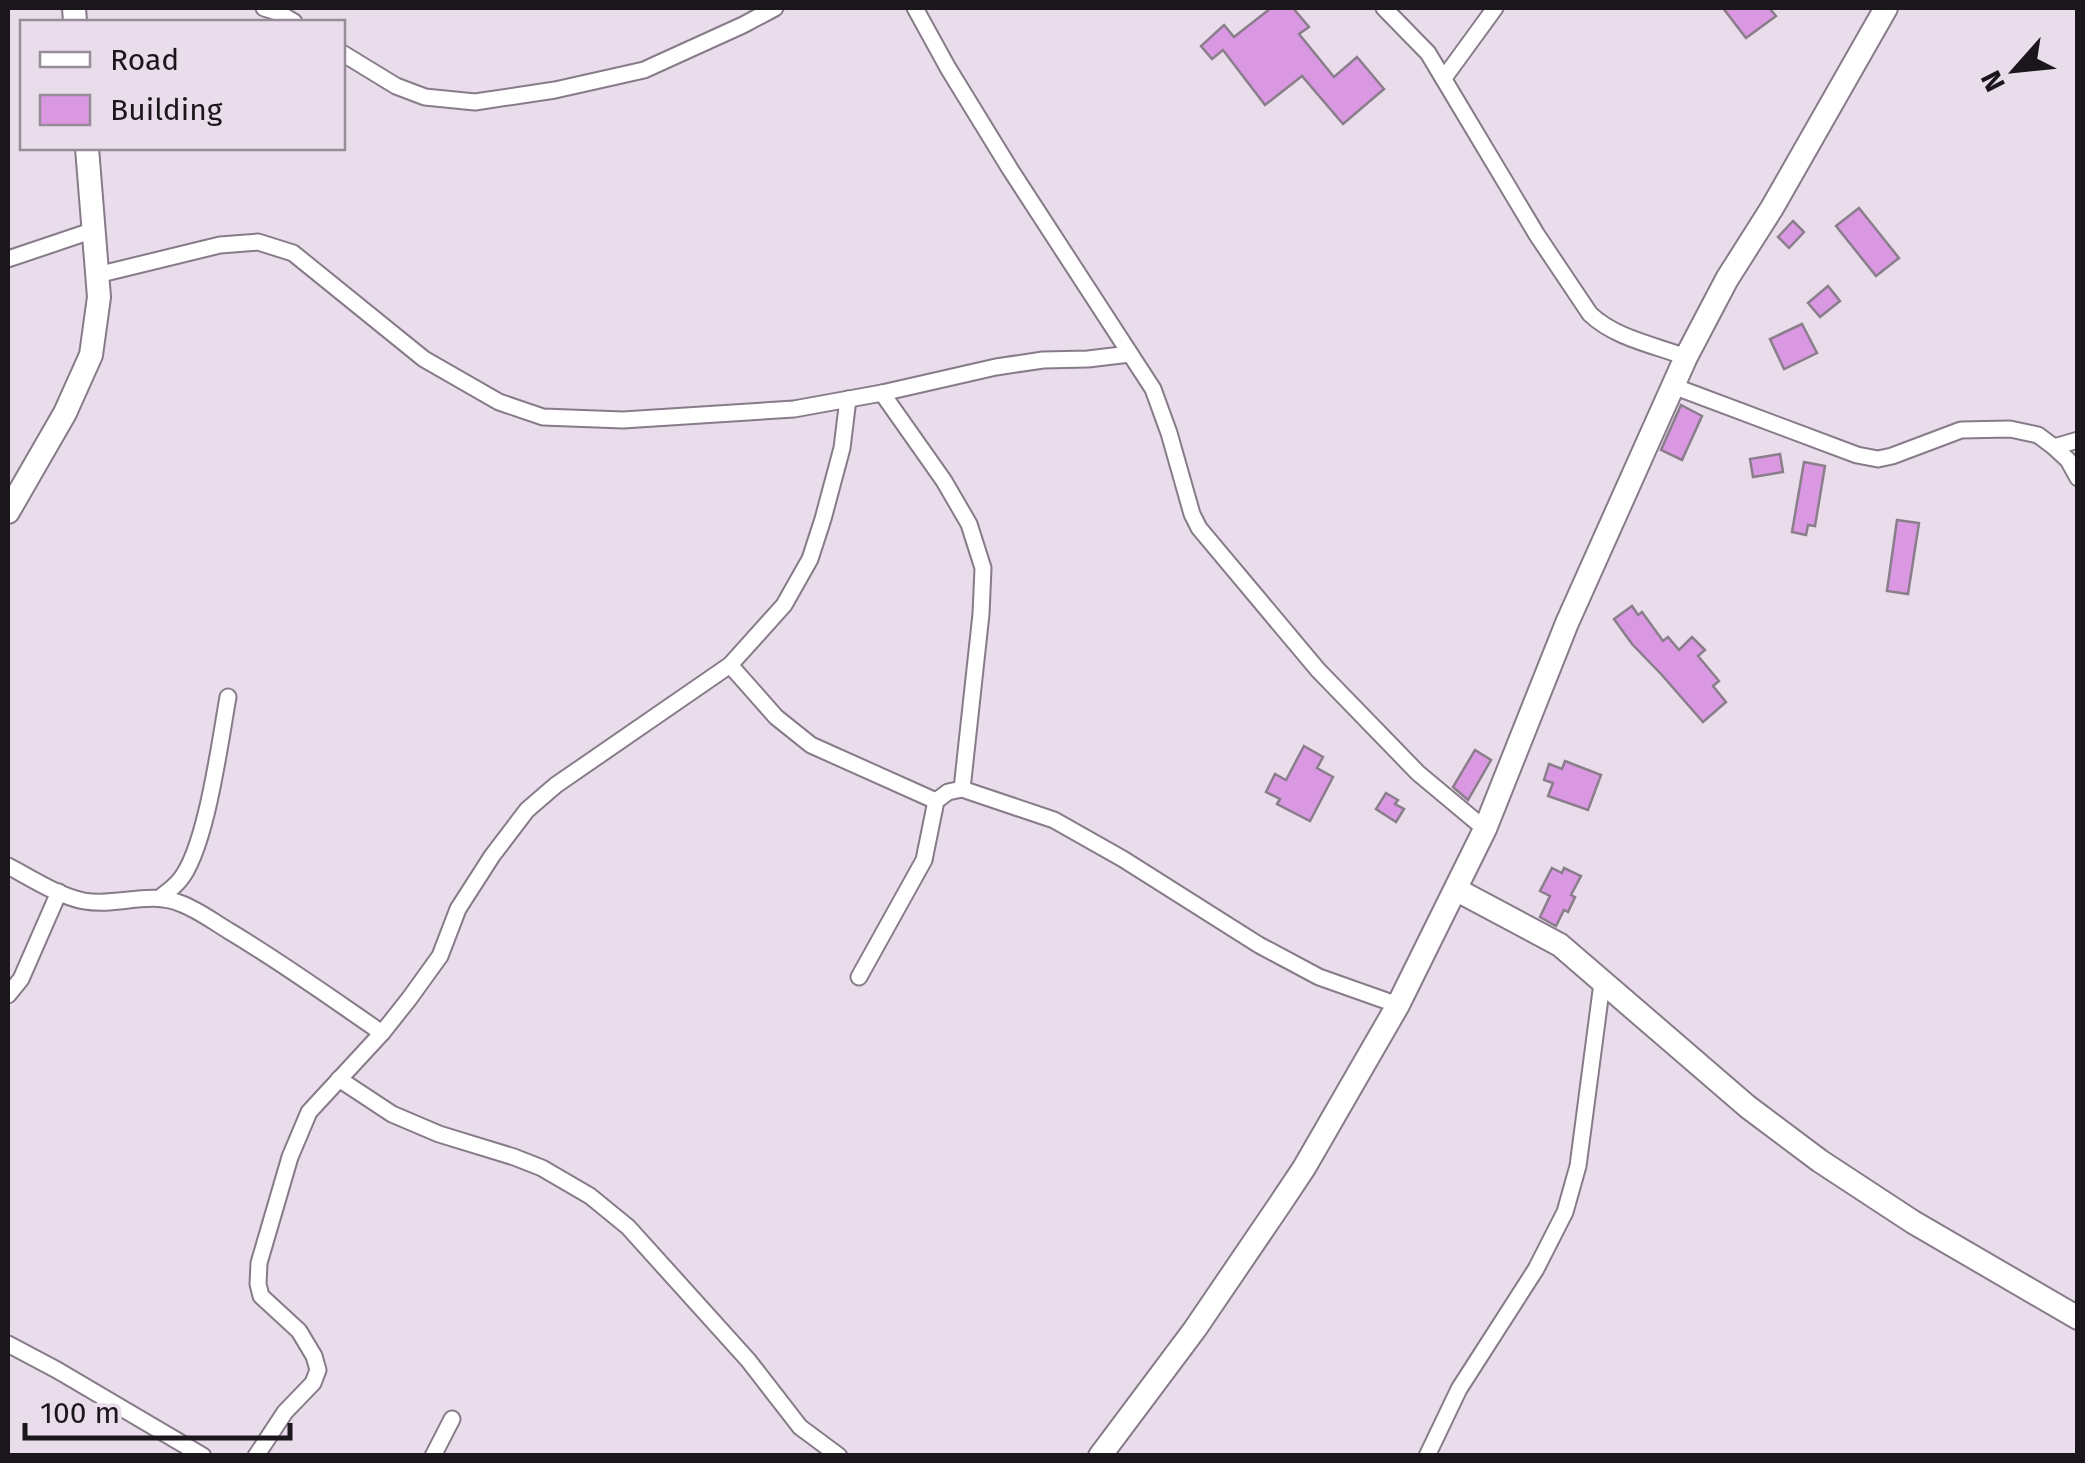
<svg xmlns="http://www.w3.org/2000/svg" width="2085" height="1463" viewBox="0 0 2085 1463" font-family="'Fira Sans',sans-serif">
<rect width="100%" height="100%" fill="#e9dceb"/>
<!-- building -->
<g fill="#da98e3" stroke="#8a7e8b" stroke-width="2.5">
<polygon points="1271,8 1293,8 1309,27 1299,34 1334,77 1357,57 1384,89 1343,124 1302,76 1265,105 1223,50 1212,59 1201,46 1224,25 1234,37"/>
<polygon points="1723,8 1769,8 1776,16 1746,38"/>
<polygon points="1859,208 1899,258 1876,276 1836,226"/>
<polygon points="1793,221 1804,232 1789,248 1778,237"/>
<polygon points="1828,286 1840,301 1820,317 1808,303"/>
<polygon points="1802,324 1817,353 1784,369 1770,339"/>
<polygon points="1681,405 1702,416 1682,460 1661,450"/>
<polygon points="1780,454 1783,472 1753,477 1750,459"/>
<polygon points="1804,462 1825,466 1815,526 1808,525 1806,535 1792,532"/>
<polygon points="1897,520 1919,523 1908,594 1887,591"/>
<polygon points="1632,606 1638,615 1642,612 1663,641 1668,637 1679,650 1692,637 1705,650 1698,656 1719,681 1713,686 1726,702 1703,722 1661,674 1632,644 1614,619"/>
<polygon points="1304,746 1323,757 1317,768 1333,777 1310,821 1277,804 1280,799 1266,792 1275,774 1286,780"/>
<polygon points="1475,750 1491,760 1468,800 1453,787"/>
<polygon points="1565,761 1601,775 1588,810 1548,796 1553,783 1544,780 1549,764 1562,769"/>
<polygon points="1386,793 1398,800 1395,804 1404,809 1396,822 1376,809"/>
<polygon points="1552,868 1562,873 1564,868 1581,876 1571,895 1575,897 1568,912 1564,910 1556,926 1540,917 1550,896 1540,891"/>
</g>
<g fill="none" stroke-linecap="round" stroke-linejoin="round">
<!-- street casing -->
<g stroke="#877b89" stroke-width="19">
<g id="street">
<polyline points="264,8 277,12 294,22"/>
<polyline points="915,8 948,68 1010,169 1153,389 1169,433 1192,514 1199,528 1318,670 1418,773 1485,829"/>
<path d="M1384,8L1428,53L1537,235L1590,314C1615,338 1654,345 1686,357"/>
<polyline points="342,53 396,86 425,97 475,102 555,90 644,70 743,25 775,8"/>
<polyline points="1444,78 1495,8"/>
<polyline points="8,259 94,230"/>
<polyline points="97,275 220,245 258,242 293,253 424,359 499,402 543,417 623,420 794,409 882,393 996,367 1043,360 1088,359 1130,354"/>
<polyline points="1673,386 1857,455 1878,459 1892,456 1961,430 2010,429 2038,435 2054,447 2068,460 2078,478"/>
<polyline points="882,393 944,481 969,524 983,568 981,614 962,789"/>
<polyline points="2054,447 2078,440"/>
<polyline points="730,665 776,717 811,745 936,801"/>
<path d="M8,866C31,878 58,896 84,901C118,907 149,890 182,904C198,910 214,922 229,931C281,962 331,998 382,1033"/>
<path d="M161,897C167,892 174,887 179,881C206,851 220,741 228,697"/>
<polyline points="859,977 924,860 936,801 948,792 962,789 1054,820 1123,859 1259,945 1319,977 1398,1005"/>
<polyline points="8,995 21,979 59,892"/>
<polyline points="339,1079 392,1114 439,1134 514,1157 542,1168 590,1196 628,1227 748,1360 800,1427 839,1456"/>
<polyline points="8,1344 57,1370 203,1456"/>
<polyline points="256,1456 285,1412 313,1383 318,1370 314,1356 299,1331 261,1296 258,1284 259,1263 290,1157 309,1112 382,1033 409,999 440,956 458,909 492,856 527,810 556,785 730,665 784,605 810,559 823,519 842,448 848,399"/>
<polyline points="433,1456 452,1419"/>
<polyline points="1427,1456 1459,1389 1536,1269 1565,1212 1578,1166 1602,983"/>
</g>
</g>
<!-- secondary casing -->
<g stroke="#877b89" stroke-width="26">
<g id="secondary">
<polyline points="74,8 75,22"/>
<polyline points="8,512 65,413 91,355 99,297 87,148"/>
<polyline points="1457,890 1560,945 1748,1107 1820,1161 1913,1222 2078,1318"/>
<polyline points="1100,1456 1195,1329 1280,1204 1304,1168 1398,1005 1485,829 1567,623 1686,357 1727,279 1772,208 1886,8"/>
</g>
</g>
<!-- street -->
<use href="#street" stroke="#fff" stroke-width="15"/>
<!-- secondary -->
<use href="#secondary" stroke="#fff" stroke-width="22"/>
</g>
<!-- border -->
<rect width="2085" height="1463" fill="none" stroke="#1a161b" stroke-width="20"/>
<!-- legend -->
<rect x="20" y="20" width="325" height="130" fill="#e9dceb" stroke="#968d98" stroke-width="2.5"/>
<rect x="40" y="52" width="50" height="15" fill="#ffffff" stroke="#968d98" stroke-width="2.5"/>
<text x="110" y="70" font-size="30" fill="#1a161b">Road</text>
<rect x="40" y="95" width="50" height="30" fill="#da98e3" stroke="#968d98" stroke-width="2.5"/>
<text x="110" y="120" font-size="30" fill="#1a161b">Building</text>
<!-- north arrow -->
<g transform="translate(2015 70) rotate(243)" stroke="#e9dceb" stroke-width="8" paint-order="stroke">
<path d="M0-8L18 38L0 25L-18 38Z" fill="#1a161b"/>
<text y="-15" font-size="28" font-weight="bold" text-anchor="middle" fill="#1a161b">N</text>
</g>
<!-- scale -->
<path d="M25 1423v15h265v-15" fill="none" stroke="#1a161b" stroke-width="5"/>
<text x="40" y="1423" font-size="30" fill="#1a161b" stroke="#e9dceb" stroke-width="8" paint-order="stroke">100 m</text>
</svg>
